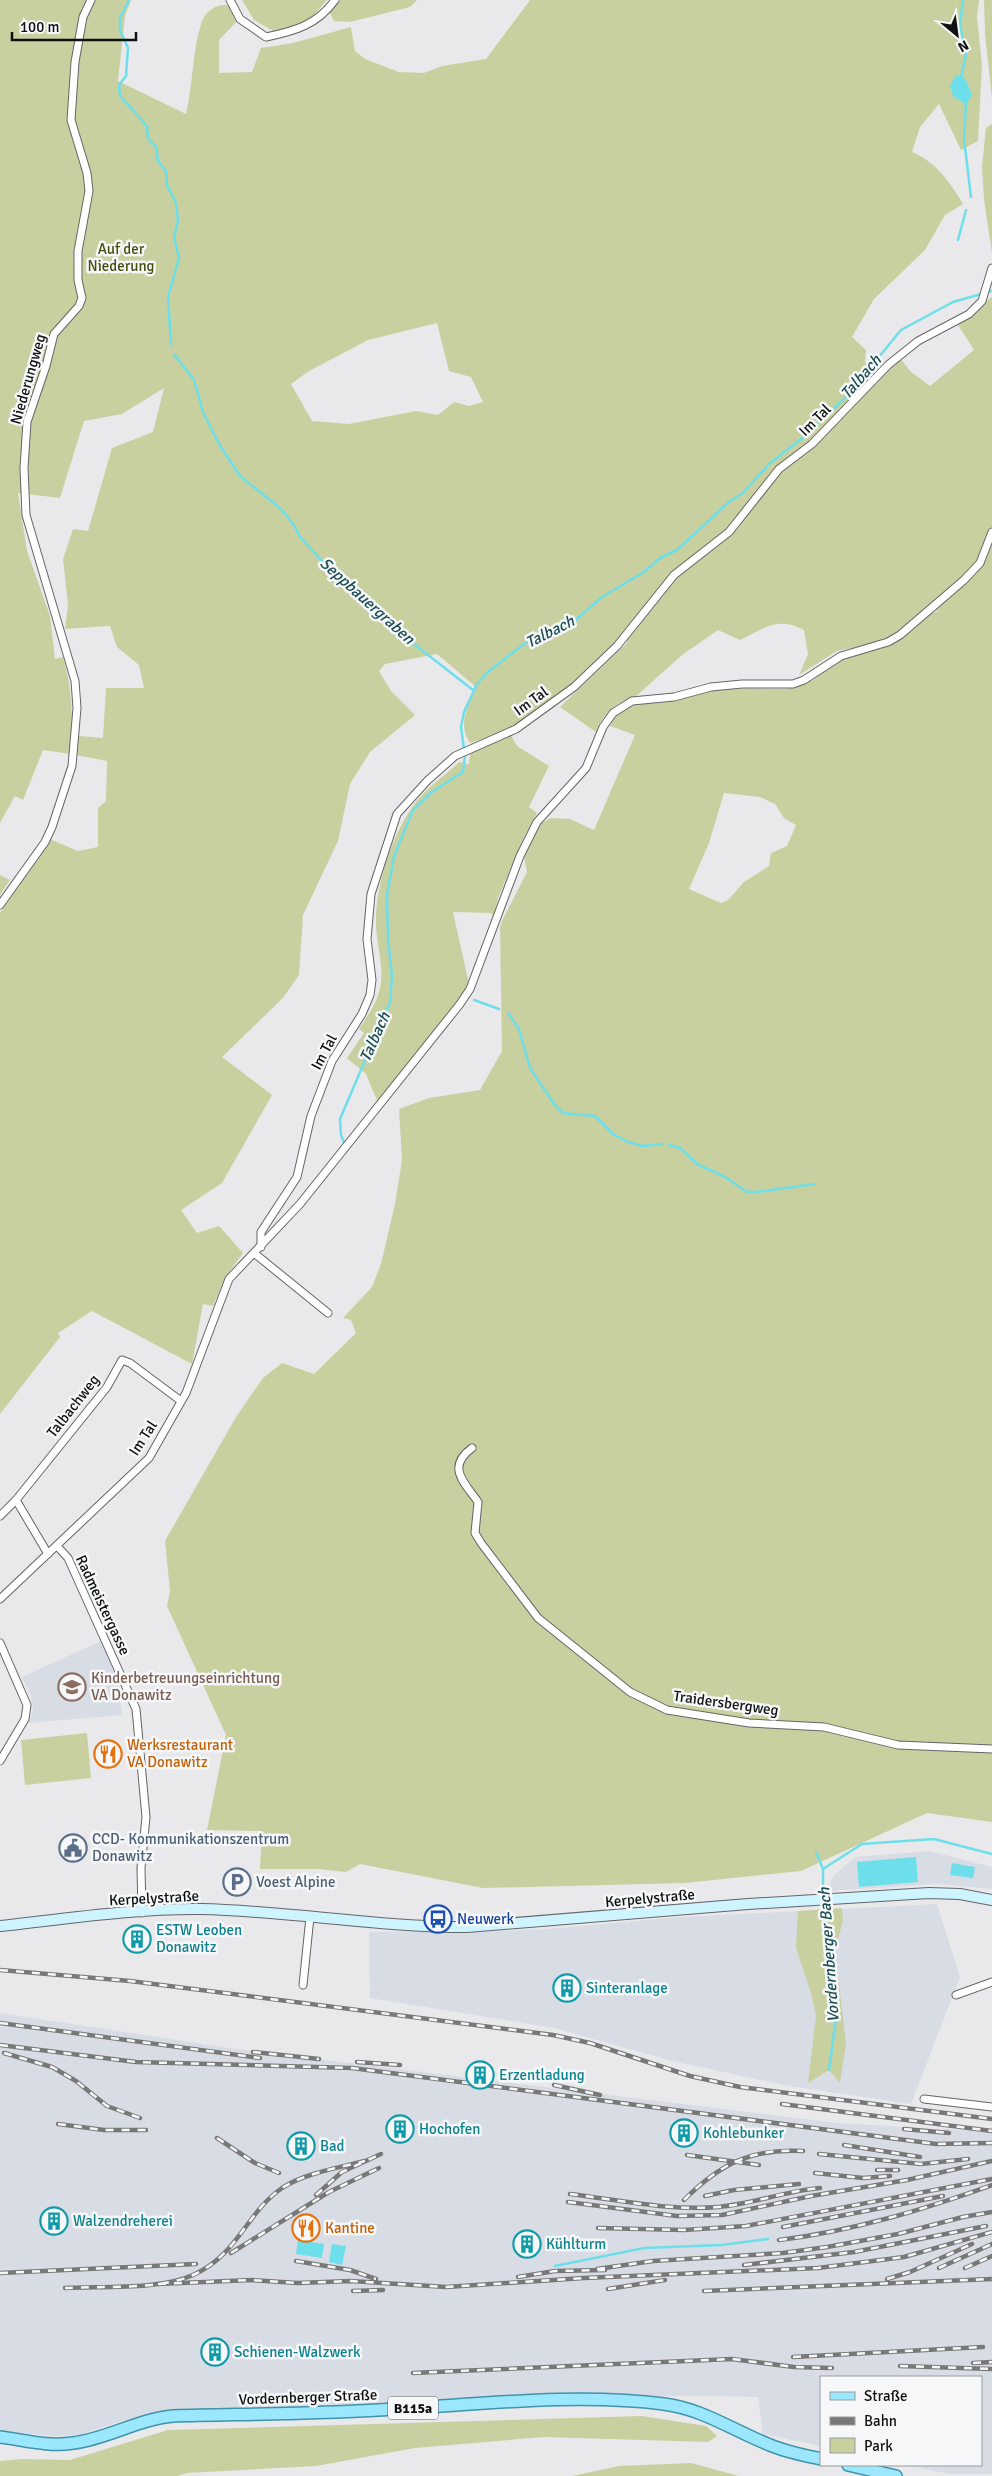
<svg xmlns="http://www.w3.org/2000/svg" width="992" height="2476" viewBox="0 0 992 2476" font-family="Signika,sans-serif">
<rect width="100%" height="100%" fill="#e9e9eb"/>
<!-- built -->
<g fill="#d8dce4">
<polygon points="101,1641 114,1665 122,1715 28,1723 33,1712 31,1696 22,1677"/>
<polygon points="930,1851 992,1867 992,1889 938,1884 827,1891 833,1876 855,1857"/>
<polygon points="937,1904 960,1977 911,2104 789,2086 672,2061 554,2028 370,1998 369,1932 423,1931 453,1933 548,1929 681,1917"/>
<polygon points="0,2013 236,2049 837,2123 992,2132 992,2474 949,2474 906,2465 981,2465 981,2377 821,2377 821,2446 763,2434 758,2397 707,2396 546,2396 452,2399 358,2406 158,2413 122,2421 79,2435 53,2436 0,2431"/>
</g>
<!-- green -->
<g fill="#c9d09f" fill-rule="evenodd">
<path d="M0,0H131L125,16L118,81L186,114C193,85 192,53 201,24C205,11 217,2 231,6L238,20L219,40V73L252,72L261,48L293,43L351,27L355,51L365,59L399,72L424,73L442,66L486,59L530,0H979L977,17L982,65L978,141L961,150L939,104L920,127L912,152C935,161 951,183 963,204L945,215L925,250L874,299L852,337L866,350L865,362L880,368L810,442L769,476L731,527L710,545L693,555L672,574L629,628L600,658L552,701L509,730L470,743C457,724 468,706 476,687L437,654L385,664L379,671L391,691L415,715L370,752L350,784L338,841L303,915L299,975L283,998L222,1057L272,1095L222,1183L181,1210L197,1233L219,1226L243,1253L225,1278L213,1306L203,1304L192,1364L92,1311L58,1333L60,1337L0,1414V913L50,839L78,851L98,847V808L106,801L107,761L76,755L79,736L103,738L106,688H144L139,665L117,647L110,626L65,629L68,605L63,559L73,529L88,531L112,448L153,432L164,388L122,414L84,421L60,498L18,493L27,551L50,616L55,659L63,657C73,693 73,718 70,754L43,750L23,800L15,796L0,823ZM437,323L449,371L471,377L483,402L469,406L454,402L438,415L416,411L349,424L312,421L291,384L309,371L368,340Z"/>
<polygon points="242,0 327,0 307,23 275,32 254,20"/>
<polygon points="337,0 417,0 410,7 350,22 334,21 329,11"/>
<polygon points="984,0 992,0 992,99 985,34"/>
<polygon points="992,124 992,253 984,199 982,167 986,128"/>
<path d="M992,297V1822L927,1813L801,1871L685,1883L483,1888L360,1864L346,1872L317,1869H260L262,1831L207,1830L226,1735L167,1606L170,1591L165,1541L236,1417L263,1378L282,1363L314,1374L356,1333L351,1320L343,1318L372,1287L381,1264L395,1204L402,1160L399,1109L429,1098L480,1090L502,1051L500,928L502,921L527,872L524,856L540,824L551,818L570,819L594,830L635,735L610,726L616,714L630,705L667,702L721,688L786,689L800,685L813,680L837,661L898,640L930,614L938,611L928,607L901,631L889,638L872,644L837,651L799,675L808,654L804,630C777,616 765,628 740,640L718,630L682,655L634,698C617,700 601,716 596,732L560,707L627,643V639L664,591L683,571L738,528L775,478L900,358L910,371L930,386L974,350L958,325L978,311L985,302ZM724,793L760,797L775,804L784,818L796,825L787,846L771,853L769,866L744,882L728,900L721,903L689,889L709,843Z"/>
<path d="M511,735L517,746L549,766L529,807L537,813L523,839L498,898L494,917L491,913L453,912L469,984L459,1001L378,1103L366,1074L347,1058L364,1033L359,1029C367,1017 377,1003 380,988C385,969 375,940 376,919C376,882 396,822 422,795C433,783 447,774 459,762L469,764L470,753Z"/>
<polygon points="0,875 10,880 0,895"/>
<polygon points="87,1733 91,1778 25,1785 21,1740"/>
<polygon points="842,1908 843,1920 835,1951 846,2044 840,2083 829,2070 808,2083 816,2016 811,1993 796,1948 798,1911"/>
<polygon points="642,2416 706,2426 717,2436 708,2442 544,2437 415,2448 316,2466 187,2473 177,2476 0,2476 0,2461 21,2459 70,2460 168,2430"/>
<polygon points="691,2463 739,2476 572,2476 619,2466"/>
</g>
<!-- water -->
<g fill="#6ddfea">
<polygon points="961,75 966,80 972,95 966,105 953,96 950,85 956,76"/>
<polygon points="916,1857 918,1882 859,1887 857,1862"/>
<polygon points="952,1863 975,1867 973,1878 950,1875"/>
<polygon points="298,2240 324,2244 322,2258 296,2254"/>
<polygon points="332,2244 346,2246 342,2265 329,2262"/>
</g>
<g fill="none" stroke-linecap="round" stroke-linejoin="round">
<!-- stream -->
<g stroke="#6ddfea" stroke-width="2.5">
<polyline points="129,0 120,18 120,30 128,48 126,76 119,85 120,96 147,126 148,138 156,147 158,161 166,171 167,185 176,203 178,221 174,237 179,258 168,297 171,345"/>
<polyline points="961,77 966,54 960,25 963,0"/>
<polyline points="966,102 964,139 971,197"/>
<polyline points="958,240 966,210"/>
<polyline points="174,354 194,380 203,412 219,444 240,476 280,508 294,525 300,537 322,561 378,606 382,619 473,690"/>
<polyline points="474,1000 499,1009"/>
<polyline points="508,1013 519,1029 530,1068 554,1104 563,1113 595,1116 613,1134 628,1142 643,1146 663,1144"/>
<polyline points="345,1145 341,1135 340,1119 390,1002 392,976 388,940 387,895 394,856 413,810 432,792 463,772 465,756 461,727 464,712 477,684 488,672 524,644 549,631 570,625 602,597 644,572 660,558 677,550 729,502 743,493 769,464 805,436 846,397 901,330 953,302 992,291"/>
<polyline points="669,1145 680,1148 697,1164 725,1177 747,1192 757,1192 815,1184"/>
<polyline points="816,1852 823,1869"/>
<polyline points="823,1897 823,1869 862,1844 934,1839 992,1854"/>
<polyline points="823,1902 836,2018 829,2070"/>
<polyline points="555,2266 644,2248 721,2245 768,2239"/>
</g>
<!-- minor casing -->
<g stroke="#656567" stroke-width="9">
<g id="minor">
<path d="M230,0L240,19L266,37C295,31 317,25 335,0"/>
<polyline points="0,905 45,842 52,827 72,766 77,708 75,681 26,515 24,468 27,422 46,366 54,334 79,306 82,298 78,280 78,251 89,191 87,173 71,120 75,62 83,17 91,0"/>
<polyline points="261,1247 261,1232 297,1177 311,1116 332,1061 362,1014 370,995 372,980 367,939 371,894 397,814 427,781 455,756 516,729 574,687 617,646 674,575 729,532 779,469 812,444 888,365 918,341 969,314 982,301 992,268"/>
<polyline points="254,1253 328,1313"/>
<path d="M472,1448C446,1467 464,1482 478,1502L475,1533L481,1543L538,1618L630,1692L667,1710L749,1723L824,1727L898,1745L992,1749"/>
<polyline points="0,1516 16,1500"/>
<polyline points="57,1546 68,1558 136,1709 146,1817 141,1868 142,1913"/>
<polyline points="48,1554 16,1500 107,1387 122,1360 130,1363 181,1401"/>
<polyline points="0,1599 149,1458 186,1393 229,1279 300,1204 460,1004 470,989 520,856 537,822 586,768 603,727 613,713 632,701 674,697 711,687 742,684 793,684 804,680 841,656 888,642 900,635 964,580 980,563 992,532"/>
<polyline points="0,1643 27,1705 25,1719 0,1761"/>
<polyline points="303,1985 310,1917"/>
<polyline points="956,1995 992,1982"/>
<polyline points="924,2099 992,2107"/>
</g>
</g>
<!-- secondary casing -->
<g stroke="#656567" stroke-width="12">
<path id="secondary" d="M0,1926C64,1919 137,1908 201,1909C290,1911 378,1927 467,1927L748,1904L929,1893L960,1894L992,1900"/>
</g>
<!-- primary casing -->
<g stroke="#3f93ab" stroke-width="14">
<g id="primary">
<path d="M0,2437C24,2440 49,2447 73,2443C107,2439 138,2419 173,2416C247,2414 322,2414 396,2409C483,2404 578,2393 664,2404C703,2409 734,2431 770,2445C786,2452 803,2455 821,2459"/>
<polyline points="848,2465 896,2476"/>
</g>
</g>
<!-- minor -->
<use href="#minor" stroke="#fff" stroke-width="7"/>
<!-- secondary -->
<use href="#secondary" stroke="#cdf4ff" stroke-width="10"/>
<!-- primary -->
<use href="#primary" stroke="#9be8fe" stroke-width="11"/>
<!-- rail casing -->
<g stroke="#787879" stroke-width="4.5">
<g id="rail">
<polyline points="0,1970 130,1981 553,2035 590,2043 690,2076 740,2087 992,2119"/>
<polyline points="0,2023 260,2058"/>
<polyline points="0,2045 136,2062 352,2068 936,2144 992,2143"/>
<polyline points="253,2052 319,2059"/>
<polyline points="4,2053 52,2067 76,2081 107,2106 140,2118"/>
<polyline points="357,2062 400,2065"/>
<polyline points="554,2085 600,2095"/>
<polyline points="782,2104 992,2131"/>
<polyline points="58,2124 104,2130 146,2130"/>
<polyline points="904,2129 949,2133"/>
<polyline points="217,2138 255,2163 279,2173"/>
<polyline points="844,2145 920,2157"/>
<polyline points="819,2154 921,2164 968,2159"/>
<polyline points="687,2155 759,2165"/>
<polyline points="877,2170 898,2170"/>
<polyline points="815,2173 863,2178 890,2176"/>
<path d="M570,2194C619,2200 669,2211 718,2207C753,2204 785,2191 820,2188"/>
<polyline points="316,2195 342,2172 381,2154"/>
<polyline points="705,2196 734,2190 799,2184"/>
<path d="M684,2200C720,2164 751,2148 803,2151"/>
<polyline points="568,2202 677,2216 722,2215 811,2196 907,2180 992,2161"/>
<polyline points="783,2227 943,2196"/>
<polyline points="598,2228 684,2230 746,2226 992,2179"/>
<path d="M779,2240C853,2231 922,2210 992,2185"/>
<polyline points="231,2253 329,2192 379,2168"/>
<polyline points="296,2261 350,2270 376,2279"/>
<polyline points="744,2265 854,2252 986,2226"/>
<polyline points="939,2268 992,2244"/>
<polyline points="965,2268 992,2256"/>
<polyline points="597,2269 653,2261 783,2253 827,2247 898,2234 963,2217 992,2212"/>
<polyline points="0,2273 196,2264"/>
<polyline points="518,2277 555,2271 605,2270"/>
<polyline points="887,2279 910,2272 972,2244"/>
<polyline points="158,2284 252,2280 298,2283 351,2281 446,2287 584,2278 818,2268 904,2257 992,2232"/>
<path d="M65,2288C103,2286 160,2290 193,2275C239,2254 245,2214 282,2188C305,2173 338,2168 365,2161"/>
<polyline points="608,2289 665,2280"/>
<polyline points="353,2291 383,2290"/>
<polyline points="704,2291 992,2279"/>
<polyline points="793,2357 983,2347"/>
<polyline points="973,2363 992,2362"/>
<polyline points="900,2366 992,2369"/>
<polyline points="413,2373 732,2359 794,2367 832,2368"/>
</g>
</g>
<!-- rail -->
<use href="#rail" stroke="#f6f7f8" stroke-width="2.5" stroke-dasharray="8" stroke-linecap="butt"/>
</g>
<!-- icons -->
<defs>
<g id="school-ring" transform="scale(1.4375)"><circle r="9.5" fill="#f6f7f8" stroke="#8d6e63" stroke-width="1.5"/><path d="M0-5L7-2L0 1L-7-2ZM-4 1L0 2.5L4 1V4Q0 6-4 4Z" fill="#8d6e63"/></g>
<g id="restaurant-ring" transform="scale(1.4375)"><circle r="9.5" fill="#f6f7f8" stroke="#e8710a" stroke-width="1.5"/><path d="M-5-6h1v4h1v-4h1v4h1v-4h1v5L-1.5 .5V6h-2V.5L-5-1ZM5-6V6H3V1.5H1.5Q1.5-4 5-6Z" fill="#e8710a"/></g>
<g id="civic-ring" transform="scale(1.4375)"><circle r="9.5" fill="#f6f7f8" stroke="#5c6f8a" stroke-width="1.5"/><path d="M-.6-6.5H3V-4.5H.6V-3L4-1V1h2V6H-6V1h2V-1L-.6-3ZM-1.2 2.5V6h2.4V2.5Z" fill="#5c6f8a"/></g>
<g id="parking-ring" transform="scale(1.4375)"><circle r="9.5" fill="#f6f7f8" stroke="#5c6f8a" stroke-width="1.5"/><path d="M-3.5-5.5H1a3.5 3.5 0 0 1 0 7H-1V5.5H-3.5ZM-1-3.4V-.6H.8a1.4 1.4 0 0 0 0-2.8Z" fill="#5c6f8a"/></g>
<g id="bus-ring" transform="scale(1.4375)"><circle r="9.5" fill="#f6f7f8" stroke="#1a4fb4" stroke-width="1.5"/><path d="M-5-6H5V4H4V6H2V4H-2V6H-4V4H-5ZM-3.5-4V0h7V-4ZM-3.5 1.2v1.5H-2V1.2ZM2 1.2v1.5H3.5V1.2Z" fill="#1a4fb4"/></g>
<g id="building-ring" transform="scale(1.4375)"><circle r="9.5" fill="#f6f7f8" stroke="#0f9aa8" stroke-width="1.5"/><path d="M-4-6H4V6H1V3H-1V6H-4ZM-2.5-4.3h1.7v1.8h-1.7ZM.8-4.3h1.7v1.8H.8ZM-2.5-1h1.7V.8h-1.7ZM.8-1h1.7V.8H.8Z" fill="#0f9aa8"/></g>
</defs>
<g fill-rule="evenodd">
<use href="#school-ring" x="72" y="1687"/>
<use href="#restaurant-ring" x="108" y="1754"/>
<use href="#civic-ring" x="73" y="1848"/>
<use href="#parking-ring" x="237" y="1882"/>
<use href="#bus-ring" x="438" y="1919"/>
<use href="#building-ring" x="137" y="1939"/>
<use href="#building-ring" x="567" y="1988"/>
<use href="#building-ring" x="480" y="2075"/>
<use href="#building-ring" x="400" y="2129"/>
<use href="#building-ring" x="684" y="2133"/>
<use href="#building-ring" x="301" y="2146"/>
<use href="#building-ring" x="54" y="2221"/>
<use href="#restaurant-ring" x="306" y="2228"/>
<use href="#building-ring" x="527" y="2244"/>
<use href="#building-ring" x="215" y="2352"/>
</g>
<g text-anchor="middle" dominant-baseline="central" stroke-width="5" stroke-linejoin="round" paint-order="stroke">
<!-- shield labels -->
<rect fill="#f6f7f8" stroke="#545556" stroke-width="1" x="388" y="2396.5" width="50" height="23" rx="4"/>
<g font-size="14" font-weight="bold" fill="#0f1010">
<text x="413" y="2408">B115a</text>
</g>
<!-- park labels -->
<g font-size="15" fill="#474c0f" stroke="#f6f7f8">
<text x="121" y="249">Auf der<tspan x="121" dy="17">Niederung</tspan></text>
</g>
<!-- street labels -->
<g font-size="15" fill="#0f1010" stroke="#f6f7f8">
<text transform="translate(28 379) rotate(-74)">Niederungweg</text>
<text transform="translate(815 420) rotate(-45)">Im Tal</text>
<text transform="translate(531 701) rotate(-36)">Im Tal</text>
<text transform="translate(324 1052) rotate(-62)">Im Tal</text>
<text transform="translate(73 1406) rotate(-52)">Talbachweg</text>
<text transform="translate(143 1438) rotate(-57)">Im Tal</text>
<text transform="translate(103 1605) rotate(65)">Radmeistergasse</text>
<text transform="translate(726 1703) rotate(8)">Traidersbergweg</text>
<text transform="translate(154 1898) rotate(-3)">Kerpelystraße</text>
<text transform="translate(650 1898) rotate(-5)">Kerpelystraße</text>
<text transform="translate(308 2397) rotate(-2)">Vordernberger Straße</text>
</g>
<!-- education labels -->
<g font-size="15" fill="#785e54" stroke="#f6f7f8" text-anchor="start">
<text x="91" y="1678">Kinderbetreuungseinrichtung<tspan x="91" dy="17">VA Donawitz</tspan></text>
</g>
<!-- food labels -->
<g font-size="15" fill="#c56008" stroke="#f6f7f8" text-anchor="start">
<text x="127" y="1745">Werksrestaurant<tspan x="127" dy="17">VA Donawitz</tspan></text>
<text x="325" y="2228">Kantine</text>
</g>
<!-- service labels -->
<g font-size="15" fill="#4e5e75" stroke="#f6f7f8" text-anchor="start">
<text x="92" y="1839">CCD- Kommunikationszentrum<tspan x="92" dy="17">Donawitz</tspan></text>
<text x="256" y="1882">Voest Alpine</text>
</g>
<!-- transit labels -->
<g font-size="15" fill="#164399" stroke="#f6f7f8" text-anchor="start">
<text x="457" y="1919">Neuwerk</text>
</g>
<!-- culture labels -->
<g font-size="15" fill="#0d838f" stroke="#f6f7f8" text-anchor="start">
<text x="156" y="1930">ESTW Leoben<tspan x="156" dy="17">Donawitz</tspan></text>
<text x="586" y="1988">Sinteranlage</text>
<text x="499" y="2075">Erzentladung</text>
<text x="419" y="2129">Hochofen</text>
<text x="703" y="2133">Kohlebunker</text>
<text x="320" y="2146">Bad</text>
<text x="73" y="2221">Walzendreherei</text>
<text x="546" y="2244">Kühlturm</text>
<text x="234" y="2352">Schienen-Walzwerk</text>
</g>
<!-- water labels -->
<g font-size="16" font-style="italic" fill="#1b4d52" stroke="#f6f7f8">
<text transform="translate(861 377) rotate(-49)">Talbach</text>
<text transform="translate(367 601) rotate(42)">Seppbauergraben</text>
<text transform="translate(550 632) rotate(-27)">Talbach</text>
<text transform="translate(375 1037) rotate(-66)">Talbach</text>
<text transform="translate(829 1955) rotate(-94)">Vordernberger Bach</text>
</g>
</g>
<!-- legend -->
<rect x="820" y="2376" width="162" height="90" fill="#f6f7f8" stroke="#9a9b9b"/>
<rect x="830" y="2392" width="25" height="8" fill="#9be8fe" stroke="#9a9b9b"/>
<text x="864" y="2401" font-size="15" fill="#0f1010">Straße</text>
<rect x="830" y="2417" width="25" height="8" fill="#787879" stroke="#9a9b9b"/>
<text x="864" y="2426" font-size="15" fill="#0f1010">Bahn</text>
<rect x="830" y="2438" width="25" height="15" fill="#c9d09f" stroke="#9a9b9b"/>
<text x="864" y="2451" font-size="15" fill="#0f1010">Park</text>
<!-- north arrow -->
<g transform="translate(957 35) rotate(151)" stroke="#f6f7f8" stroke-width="4" paint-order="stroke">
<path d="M0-4L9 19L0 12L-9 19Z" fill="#0f1010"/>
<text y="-8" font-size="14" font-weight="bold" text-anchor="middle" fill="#0f1010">N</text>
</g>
<!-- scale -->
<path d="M12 32v8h124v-8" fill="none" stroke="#0f1010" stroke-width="2.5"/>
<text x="20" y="32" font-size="15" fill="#0f1010" stroke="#f6f7f8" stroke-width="4" paint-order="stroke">100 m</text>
</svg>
